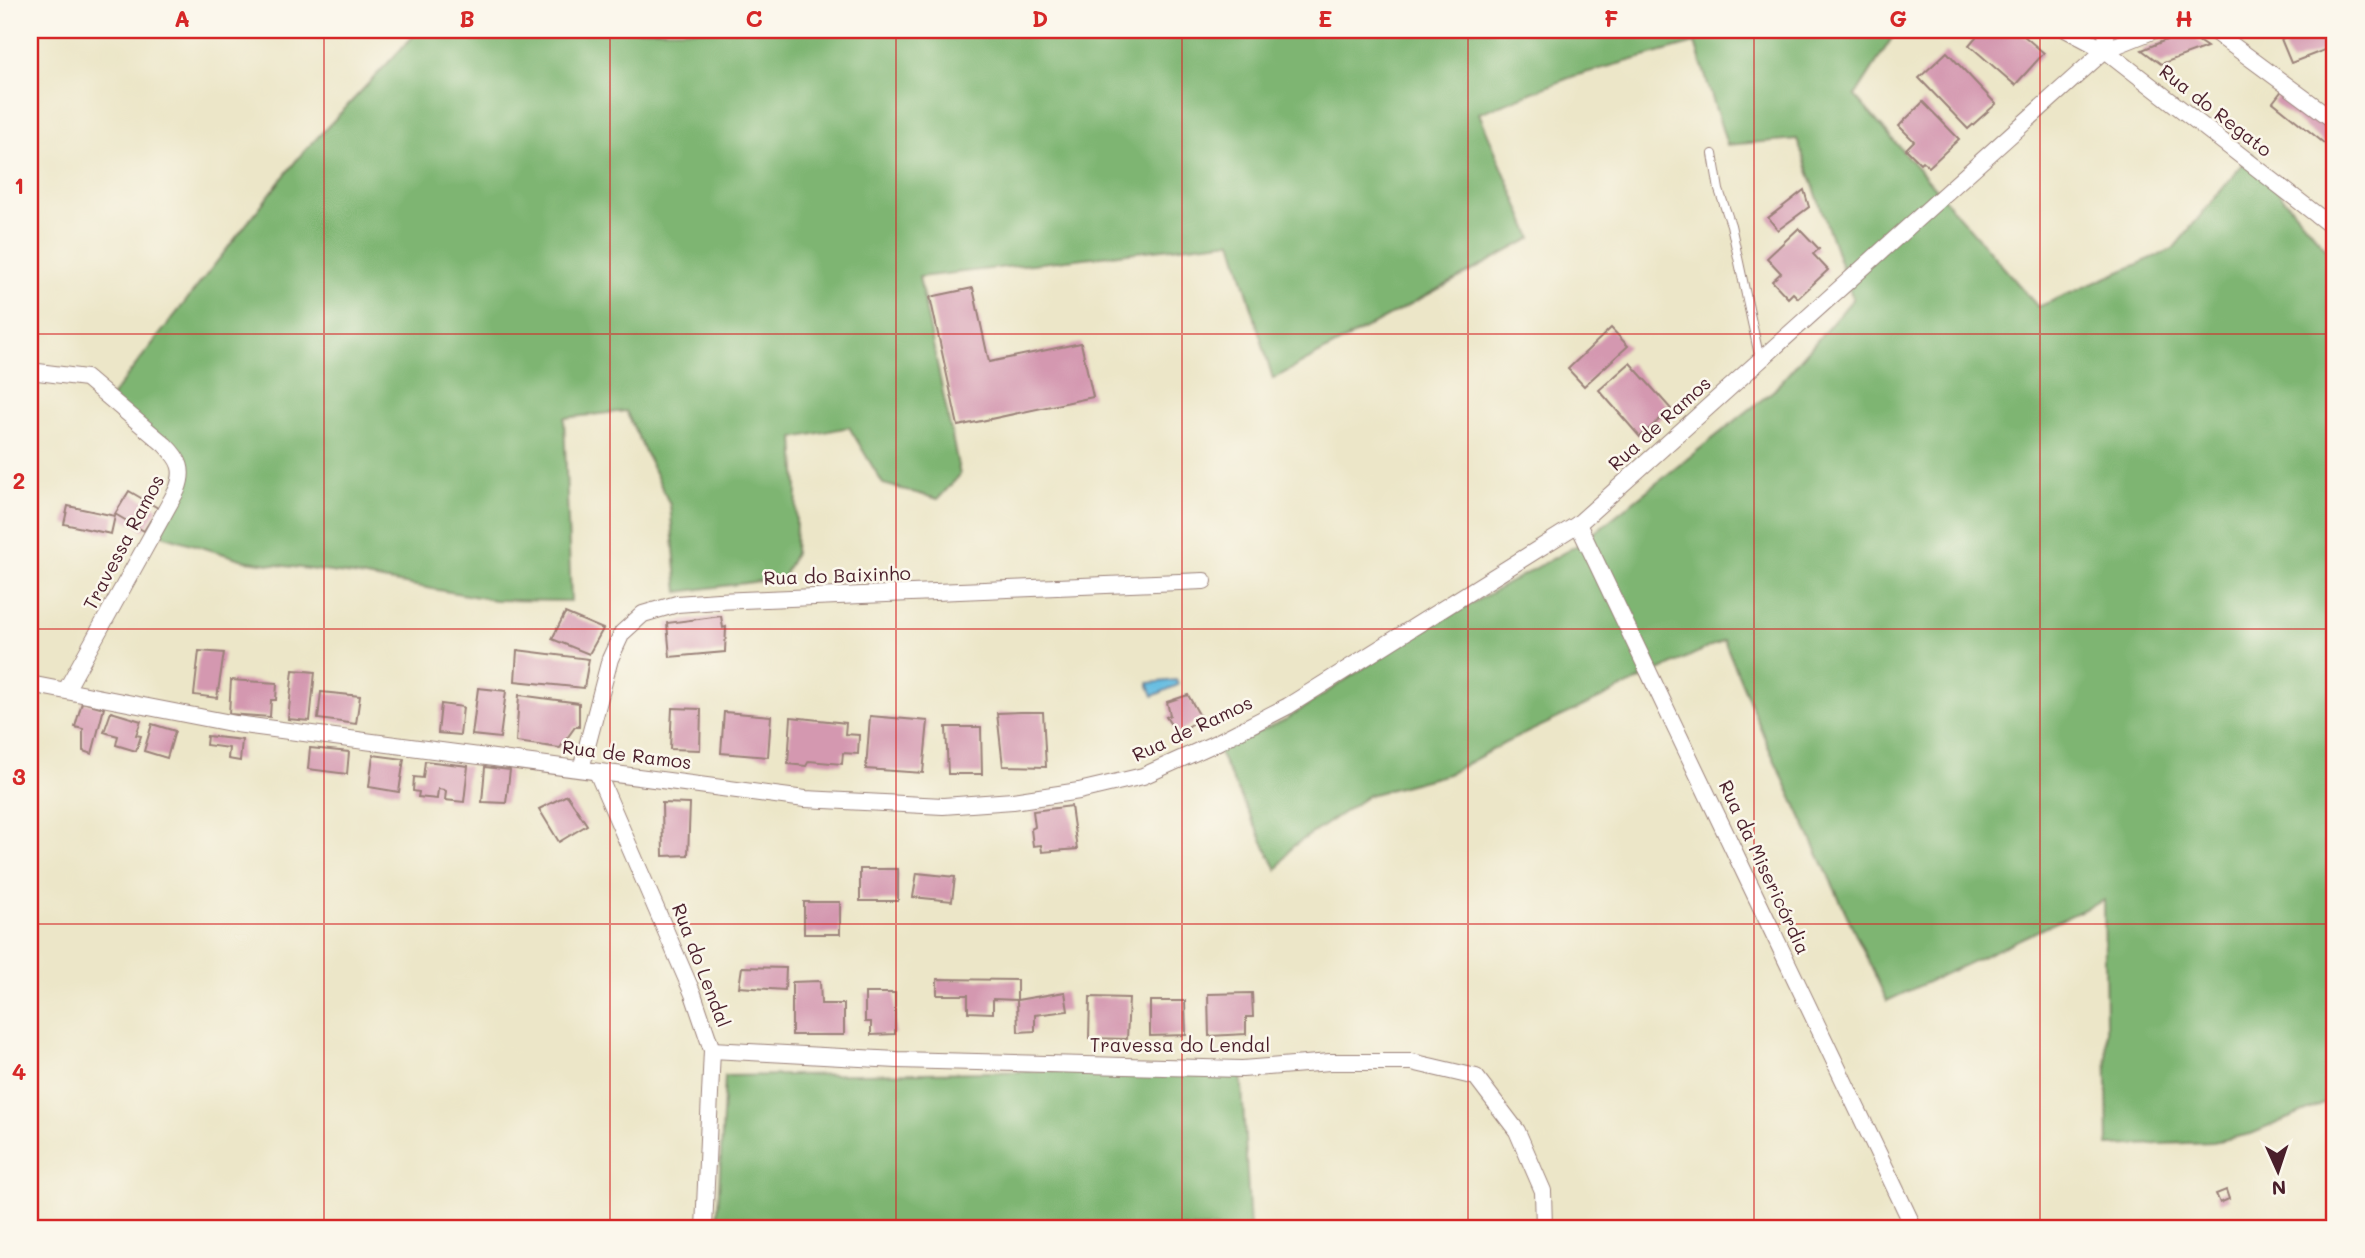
<svg xmlns="http://www.w3.org/2000/svg" width="2365" height="1258" viewBox="0 0 2365 1258" font-family="Mali,sans-serif">
<rect width="100%" height="100%" fill="#fbf7ec"/>
<filter id="ink" filterUnits="userSpaceOnUse"><feTurbulence type="fractalNoise" baseFrequency=".0143" numOctaves="2"/><feDisplacementMap in="SourceGraphic" scale="14" xChannelSelector="R" yChannelSelector="G"/><feConvolveMatrix kernelMatrix="1 2 1 2 8 2 1 2 1" color-interpolation-filters="sRGB"/></filter>
<filter id="wash" filterUnits="userSpaceOnUse"><feTurbulence type="fractalNoise" baseFrequency=".00686" numOctaves="4" result="noise"/><feDisplacementMap in="SourceGraphic" scale="28" xChannelSelector="R" yChannelSelector="G"/><feGaussianBlur stdDeviation="1.57" result="paint"/><feColorMatrix in="noise" values="0 0 0 0 0 0 0 0 0 0 0 0 0 0 0 0 0 1.4 0 .05"/><feComposite in="paint" operator="in"/></filter>
<g filter="url(#wash)">
<rect width="100%" height="100%" fill="#ece6c8"/>
<!-- forest -->
<g fill="#7eb572" stroke="#646a4e" stroke-width="2">
<polygon points="419,30 1897,30 1855,96 2038,307 2173,249 2252,153 2279,193 2335,259 2335,1099 2251,1134 2213,1142 2108,1146 2104,900 1887,1001 1768,746 1724,640 1505,743 1448,774 1369,795 1292,847 1277,870 1217,749 1285,720 1404,641 1581,543 1774,390 1853,299 1797,139 1727,145 1695,43 1574,76 1479,113 1532,238 1273,379 1232,241 919,277 960,475 938,499 883,484 849,427 794,438 797,489 795,553 783,578 678,592 670,505 626,411 564,418 571,601 495,600 354,575 247,561 162,535 181,464 110,398 299,157"/>
<polygon points="1241,1068 1250,1228 717,1228 725,1076"/>
</g>
<!-- water -->
<polygon fill="#63bce1" stroke="#566e86" stroke-width="2" points="1176,680 1178,685 1153,696 1148,683"/>
<g id="blocks">
<!-- building -->
<g fill="#d498b0">
<polygon points="1982,30 2017,30 2044,53 2015,85 1969,45"/>
<polygon points="2305,30 2333,30 2335,46 2291,63 2281,39"/>
<polygon points="2185,32 2207,47 2161,64 2142,50"/>
<polygon points="1947,52 1996,104 1968,129 1919,78"/>
<polygon points="2284,88 2335,129 2335,152 2273,102"/>
<polygon points="1923,102 1959,139 1929,167 1922,161 1920,163 1906,149 1914,141 1899,126"/>
<polygon points="1804,190 1809,207 1778,230 1768,218"/>
<polygon points="1799,228 1819,249 1813,254 1828,270 1798,298 1793,293 1788,298 1772,281 1781,273 1767,258"/>
<polygon points="973,288 989,362 1081,343 1093,397 958,426 930,297"/>
<polygon points="1611,328 1628,346 1584,386 1568,369"/>
<polygon points="1630,363 1671,409 1640,437 1599,390"/>
<polygon points="129,491 158,508 144,531 115,514"/>
<polygon points="68,506 115,516 111,534 64,524"/>
<polygon points="565,613 603,629 589,654 552,639"/>
<polygon points="721,616 723,628 726,627 725,652 670,657 667,623"/>
<polygon points="517,650 589,659 584,688 515,681"/>
<polygon points="199,651 224,653 217,698 194,695"/>
<polygon points="293,670 315,672 310,721 288,719"/>
<polygon points="231,680 277,683 276,700 271,700 270,717 229,714"/>
<polygon points="478,688 506,691 500,738 472,735"/>
<polygon points="321,692 360,696 356,724 318,719"/>
<polygon points="519,695 579,703 579,727 575,727 560,748 516,742"/>
<polygon points="1188,695 1201,718 1177,734 1166,717 1170,715 1167,702"/>
<polygon points="82,702 104,708 92,754 83,751 83,729 75,727"/>
<polygon points="441,704 463,707 460,735 438,733"/>
<polygon points="672,708 701,709 700,750 670,749"/>
<polygon points="111,712 141,721 136,735 141,736 136,751 116,745 118,736 104,732"/>
<polygon points="724,712 771,716 768,757 721,753"/>
<polygon points="1021,712 1043,712 1046,767 1003,766 997,713"/>
<polygon points="870,716 928,721 923,773 866,769"/>
<polygon points="791,717 846,723 845,734 859,735 858,754 843,753 842,764 809,761 806,766 788,764"/>
<polygon points="152,724 175,731 167,758 144,751"/>
<polygon points="946,727 981,727 982,774 948,774"/>
<polygon points="207,736 242,740 240,761 228,759 229,748 206,745"/>
<polygon points="310,748 349,752 347,774 308,769"/>
<polygon points="373,755 404,759 399,792 369,787"/>
<polygon points="425,761 468,766 464,802 445,800 446,791 444,790 438,789 437,799 418,797 419,792 413,791 414,777 423,778"/>
<polygon points="485,767 510,770 506,803 482,802"/>
<polygon points="567,795 587,825 559,842 539,809"/>
<polygon points="662,803 690,804 688,855 663,856"/>
<polygon points="1071,806 1077,849 1042,852 1041,845 1033,846 1031,829 1035,827 1033,811"/>
<rect x="860" y="869" width="38" height="32"/>
<polygon points="917,873 955,877 952,901 913,897"/>
<rect x="804" y="902" width="36" height="32"/>
<polygon points="742,967 786,968 785,990 739,987"/>
<polygon points="937,979 1017,980 1017,1000 1065,992 1068,1011 1035,1015 1035,1031 1018,1032 1017,1000 993,999 993,1013 968,1012 968,995 937,995"/>
<polygon points="820,981 821,1004 844,1004 844,1035 792,1035 792,982"/>
<polygon points="865,993 895,993 895,1034 871,1035 871,1022 865,1022"/>
<polygon points="1252,993 1253,1017 1246,1017 1246,1034 1209,1036 1208,994"/>
<polygon points="1090,997 1129,998 1127,1039 1089,1038"/>
<polygon points="1150,1001 1185,1001 1186,1035 1150,1036"/>
<polygon points="2226,1190 2229,1199 2220,1203 2216,1194"/>
</g>
</g>
</g>
<g filter="url(#ink)">
<use href="#blocks" fill-opacity="0" stroke="#9b827a" stroke-width="2"/>
<g fill="none" stroke-linecap="round" stroke-linejoin="round">
<!-- lane casing -->
<g stroke="#9b827a" stroke-width="10">
<polyline id="lane" points="1713,154 1719,190 1731,225 1760,360"/>
</g>
<!-- street casing -->
<g stroke="#9b827a" stroke-width="18">
<g id="street">
<polyline points="2067,30 2105,50 2335,229"/>
<polyline points="2212,30 2335,121"/>
<polyline points="2105,50 2107,30"/>
<path d="M30,371L86,378L165,445C180,460 185,470 177,490L66,690"/>
<polyline points="1578,524 1914,1228"/>
<polyline points="30,684 236,724 805,799 943,806 1013,801 1079,791 1143,776 1216,743 1288,706 1578,524 2105,50 2155,30"/>
<polyline points="581,769 610,659 622,633 643,614 677,604 718,601 1204,581"/>
<polyline points="597,772 693,994 712,1050 704,1228"/>
<polyline points="712,1050 897,1060 1242,1069 1330,1062 1412,1062 1476,1077 1517,1131 1543,1191 1544,1228"/>
</g>
</g>
<!-- lane -->
<use href="#lane" stroke="#fff" stroke-width="8"/>
<!-- street -->
<use href="#street" stroke="#fff" stroke-width="16"/>
</g>
</g>
<!-- grid -->
<path fill="none" stroke="#d62828" stroke-width="2" stroke-opacity="0.55" d="M324,30V1228M610,30V1228M896,30V1228M1182,30V1228M1468,30V1228M1754,30V1228M2040,30V1228M30,334H2335M30,629H2335M30,924H2335"/>
<g text-anchor="middle" dominant-baseline="central" stroke-width="5" stroke-linejoin="round" paint-order="stroke">
<!-- street labels -->
<g font-size="19" fill="#4a1f2b" stroke="#fbf7ec">
<text transform="translate(2216 110) rotate(38)">Rua do Regato</text>
<text transform="translate(1659 423) rotate(-42)">Rua de Ramos</text>
<text transform="translate(123 542) rotate(-62)">Travessa Ramos</text>
<text transform="translate(837 575) rotate(-2)">Rua do Baixinho</text>
<text transform="translate(1192 728) rotate(-25)">Rua de Ramos</text>
<text transform="translate(627 754) rotate(7)">Rua de Ramos</text>
<text transform="translate(1765 867) rotate(65)">Rua da Misericórdia</text>
<text transform="translate(702 965) rotate(69)">Rua do Lendal</text>
<text x="1180" y="1044">Travessa do Lendal</text>
</g>
</g>
<!-- margin -->
<rect width="2365" height="1258" fill="none" stroke="#fbf7ec" stroke-width="77"/>
<!-- north arrow -->
<g transform="translate(2278 1171) rotate(177)" stroke="#fbf7ec" stroke-width="5" paint-order="stroke">
<path d="M0-5L12 26L0 18L-12 26Z" fill="#4a1f2b"/>
<text y="-10" font-size="19" font-weight="bold" text-anchor="middle" fill="#4a1f2b">N</text>
</g>
<rect x="38" y="38" width="2288" height="1182" fill="none" stroke="#d62828" stroke-width="2.5"/>
<g font-size="23" text-anchor="middle" font-weight="bold" fill="#d62828">
<text x="182" y="27">A</text>
<text x="467" y="27">B</text>
<text x="754" y="27">C</text>
<text x="1040" y="27">D</text>
<text x="1325" y="27">E</text>
<text x="1611" y="27">F</text>
<text x="1898" y="27">G</text>
<text x="2184" y="27">H</text>
<text x="19" y="194">1</text>
<text x="19" y="489">2</text>
<text x="19" y="785">3</text>
<text x="19" y="1080">4</text>
</g>
</svg>
